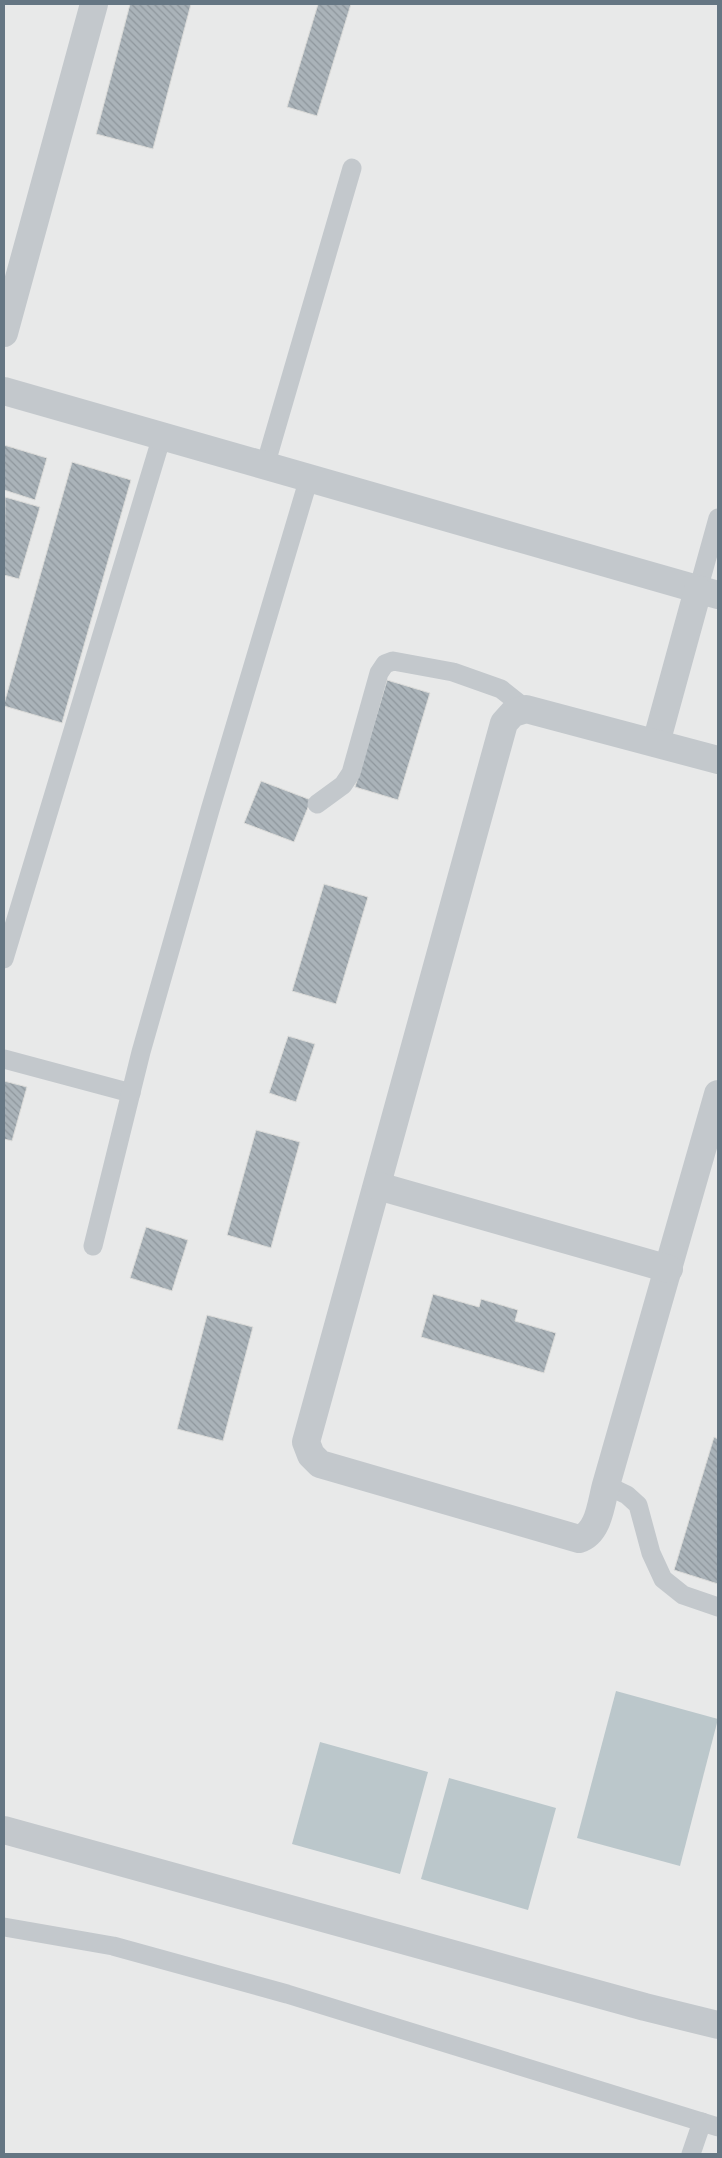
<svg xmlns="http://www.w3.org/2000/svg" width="722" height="2158" viewBox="0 0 722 2158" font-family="'Varela Round',sans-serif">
<defs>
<pattern id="building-back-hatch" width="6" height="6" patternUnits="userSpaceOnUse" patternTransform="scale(1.25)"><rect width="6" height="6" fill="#aab3b9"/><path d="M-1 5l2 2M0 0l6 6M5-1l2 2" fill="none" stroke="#8e969c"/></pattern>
</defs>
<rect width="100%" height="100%" fill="#fafaf8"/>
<!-- built -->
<rect fill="#e8e9e9" x="4" y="4" width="714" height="2150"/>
<!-- water -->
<g fill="#bbc7cb">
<polygon points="616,1691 718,1719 680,1866 577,1838"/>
<polygon points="320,1742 428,1772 400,1874 292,1844"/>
<polygon points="449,1778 556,1808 528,1910 421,1879"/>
</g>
<!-- building -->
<g fill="url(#building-back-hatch)" stroke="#dcdcda">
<polygon points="130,4 191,4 153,149 96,134"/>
<polygon points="318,4 351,4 317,116 287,107"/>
<polygon points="4,445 47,458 35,500 4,490"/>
<polygon points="72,462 131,480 62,723 4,706 4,704"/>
<polygon points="5,497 40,507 19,579 4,575"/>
<polygon points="387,680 430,693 398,800 355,787"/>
<polygon points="261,781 311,800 294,842 244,823"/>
<polygon points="324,884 368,897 336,1004 292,991"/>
<polygon points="288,1036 315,1044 296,1102 269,1093"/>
<polygon points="4,1081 27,1087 12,1141 4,1139"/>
<polygon points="256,1130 300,1142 271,1248 227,1235"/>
<polygon points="146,1227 188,1240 172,1291 130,1278"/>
<polygon points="433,1294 479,1307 481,1299 518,1310 515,1321 556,1333 544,1373 421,1337"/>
<polygon points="207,1315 253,1327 223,1441 177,1429"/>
<polygon points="714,1437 718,1439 718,1584 674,1570"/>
</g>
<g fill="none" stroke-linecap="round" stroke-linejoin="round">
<!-- service -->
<g stroke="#c3c8cc" stroke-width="19">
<polyline points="265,466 352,168"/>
<polyline points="698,590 718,518"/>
<polyline points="317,804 343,785 351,773 379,673 385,664 393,661 453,672 501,689 526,709"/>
<polyline points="4,959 162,436"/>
<polyline points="4,1059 131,1093"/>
<polyline points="93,1246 141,1052 210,810 309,478"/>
<polyline points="606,1485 627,1495 638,1505 651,1553 663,1579 683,1595 718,1607"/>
<polyline points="4,1927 113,1946 287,1994 718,2127"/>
<polyline points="691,2154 702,2122"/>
</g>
<!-- minor -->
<g stroke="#c3c8cc" stroke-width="28">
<polyline points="4,333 94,4"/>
<polyline points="4,391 718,595"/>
<polyline points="656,743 698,590"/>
<path d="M718,760L526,709L513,713L504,723L306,1442L311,1455L320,1464L579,1539C599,1533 601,1503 606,1485L718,1094"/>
<polyline points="378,1186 669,1269"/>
<polyline points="4,1830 645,2007 718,2025"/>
</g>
</g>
<!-- border -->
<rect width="722" height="2158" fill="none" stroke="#657683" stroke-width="10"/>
</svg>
